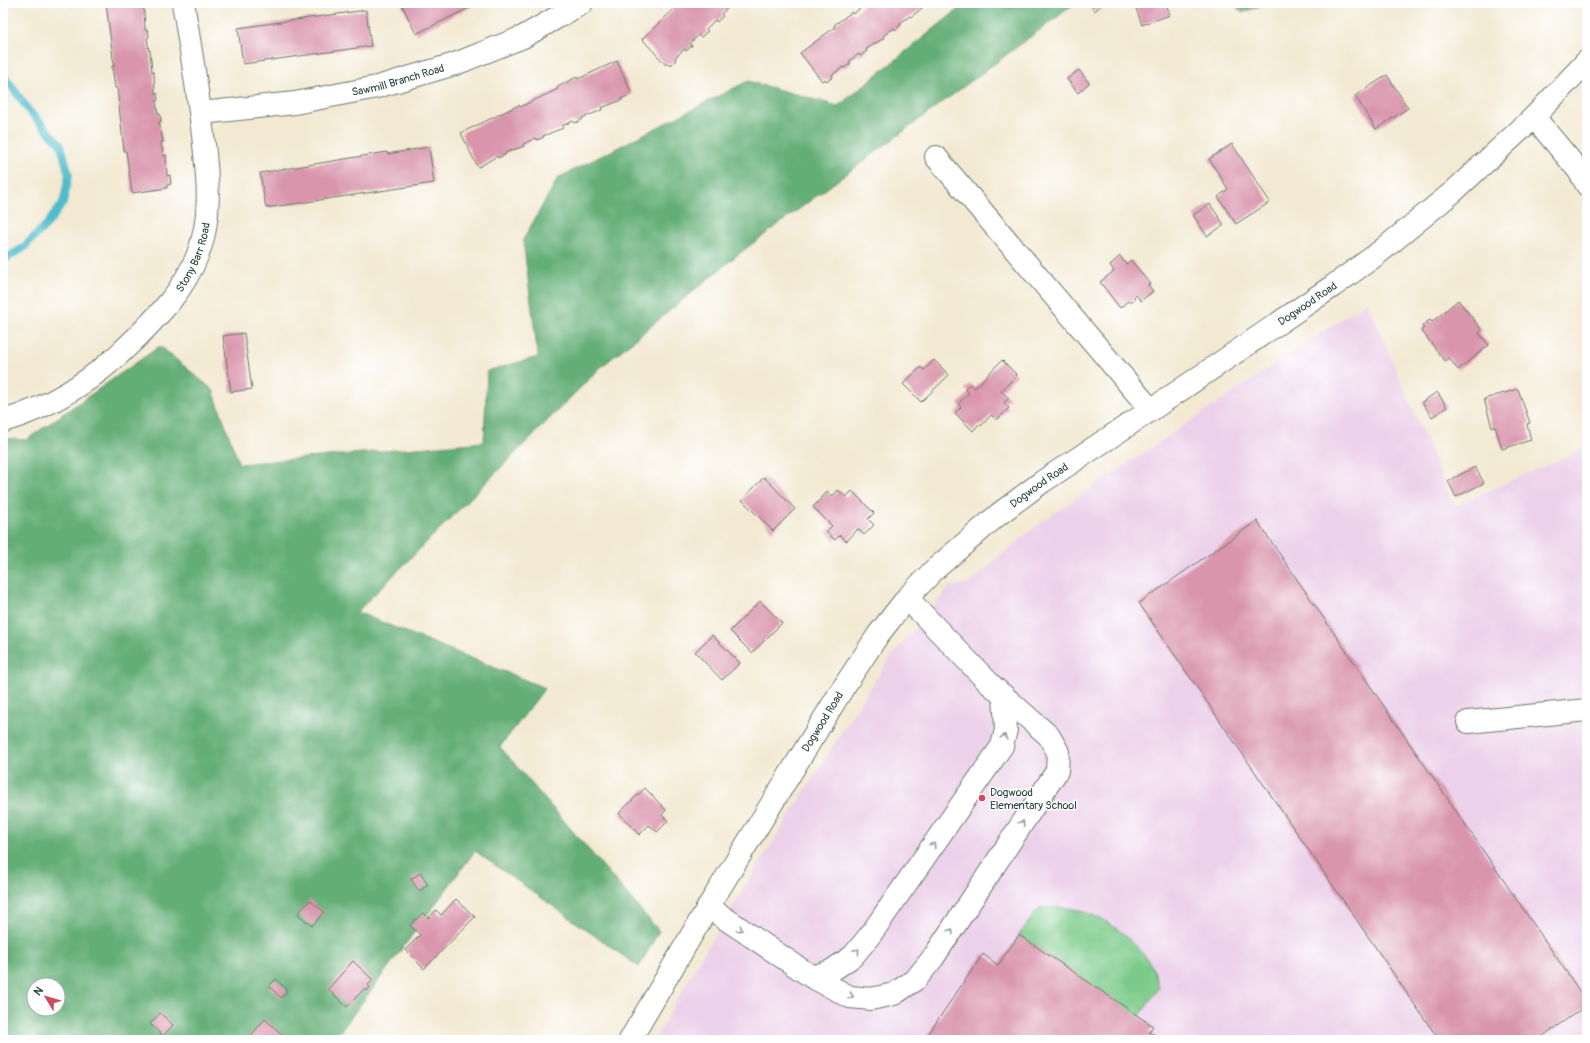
<svg xmlns="http://www.w3.org/2000/svg" width="1590" height="1043" viewBox="0 0 1590 1043" font-family="Pangolin,sans-serif">
<rect width="100%" height="100%" fill="#fff"/>
<filter id="ink" filterUnits="userSpaceOnUse"><feTurbulence type="fractalNoise" baseFrequency=".025" numOctaves="2"/><feDisplacementMap in="SourceGraphic" scale="8" xChannelSelector="R" yChannelSelector="G"/><feConvolveMatrix kernelMatrix="1 2 1 2 8 2 1 2 1" color-interpolation-filters="sRGB"/></filter>
<filter id="wash" filterUnits="userSpaceOnUse"><feTurbulence type="fractalNoise" baseFrequency=".012" numOctaves="4" result="noise"/><feDisplacementMap in="SourceGraphic" scale="16" xChannelSelector="R" yChannelSelector="G"/><feGaussianBlur stdDeviation="0.9" result="paint"/><feColorMatrix in="noise" values="0 0 0 0 0 0 0 0 0 0 0 0 0 0 0 0 0 1.4 0 .05"/><feComposite in="paint" operator="in"/></filter>
<g filter="url(#wash)">
<rect width="100%" height="100%" fill="#f3e9d2"/>
<!-- built -->
<polygon fill="#ecd1ea" points="1367,302 1454,506 1587,447 1587,1040 654,1040 699,961 854,712 893,654 950,586 971,583 998,557 1044,520"/>
<!-- green -->
<path fill="#7bca8a" stroke="#4d845f" d="M1039,908C1048,908 1058,907 1066,908C1101,912 1132,936 1151,965C1155,971 1157,981 1159,988L1139,1017L1019,935Z"/>
<!-- forest -->
<g fill="#64ae76" stroke="#427655" fill-rule="evenodd">
<path d="M966,3H1076L736,256L600,368L357,612L545,688L500,747L659,931L639,967L475,851L334,1040H3V438L26,440L160,346L213,390L239,464L484,442L487,371L538,357L523,240L558,178L748,81L838,106ZM34,985H58V1009H34Z"/>
<polygon points="1233,3 1267,3 1242,13"/>
</g>
<g fill="none" stroke-linecap="round" stroke-linejoin="round">
<!-- stream -->
<polyline stroke="#50bccb" stroke-width="8" points="3,74 29,111 61,145 69,175 63,203 48,223 23,248 3,260"/>
</g>
<g id="blocks">
<!-- building -->
<g fill="#d995ac">
<polygon points="106,3 142,3 143,9 144,9 145,30 148,30 149,37 147,38 149,51 150,50 152,72 154,72 155,93 157,93 158,100 156,101 158,114 160,114 161,121 159,122 163,142 161,142 163,156 166,155 167,176 170,175 171,184 167,185 167,188 132,193 126,151 124,151 117,88 115,88 112,66 114,66"/>
<polygon points="401,3 479,3 416,34"/>
<polygon points="678,3 738,3 733,7 731,5 721,14 723,16 717,22 715,20 706,29 708,31 701,37 699,35 690,43 692,46 686,51 684,49 675,58 676,60 671,65 668,63 666,65 642,39 673,10 672,9"/>
<polygon points="867,3 928,3 911,17 910,16 900,23 901,25 895,30 894,28 883,36 884,38 866,49 867,51 860,56 859,54 849,61 851,63 844,68 843,67 832,75 833,77 827,81 825,79 822,81 800,53 835,27 834,25 852,12 853,14"/>
<polygon points="1088,3 1104,3 1095,11"/>
<polygon points="1134,3 1166,3 1170,15 1142,25"/>
<polygon points="366,10 371,46 243,64 238,28"/>
<polygon points="617,61 632,94 621,99 622,100 601,108 602,110 582,118 583,119 575,123 573,121 562,126 563,128 543,136 544,137 537,140 536,138 523,144 524,146 505,153 506,154 498,158 497,156 479,167 477,166 461,133 519,105 520,107 558,89 557,87 577,77 578,79"/>
<polygon points="1079,70 1089,83 1078,93 1067,79"/>
<polygon points="1387,75 1408,108 1376,129 1355,96"/>
<polygon points="1232,144 1270,202 1236,224 1218,197 1228,189 1209,159"/>
<polygon points="429,147 434,183 266,208 260,173 387,152 387,154"/>
<polygon points="1210,204 1224,225 1207,236 1193,215"/>
<polygon points="1120,256 1126,264 1131,260 1150,284 1148,285 1153,291 1141,301 1136,295 1134,297 1135,298 1131,302 1128,301 1120,308 1100,282 1114,271 1110,265"/>
<polygon points="1458,300 1482,330 1479,333 1489,345 1458,370 1449,358 1445,361 1421,330 1424,328 1422,326 1430,320 1432,322"/>
<polygon points="244,333 252,389 231,392 223,336"/>
<polygon points="934,360 949,375 921,402 903,384 921,367 924,370"/>
<polygon points="1002,360 1017,375 1001,391 1009,398 1004,403 1009,408 997,420 991,415 981,426 979,424 973,431 955,413 961,407 958,404 969,393 965,389 970,384 975,388"/>
<polygon points="1518,389 1530,423 1527,424 1531,440 1502,449 1495,426 1492,427 1484,399"/>
<polygon points="1437,392 1447,407 1432,417 1422,402"/>
<polygon points="1475,467 1484,483 1456,497 1448,481"/>
<polygon points="764,477 795,509 773,531 742,500"/>
<polygon points="838,490 846,497 852,491 874,513 868,519 874,525 864,535 858,529 848,540 846,541 840,535 835,540 826,532 832,526 813,507 827,492 832,497"/>
<polygon points="1257,521 1587,1002 1587,1005 1537,1040 1439,1040 1139,603"/>
<polygon points="760,601 782,623 752,653 730,631"/>
<polygon points="712,635 740,663 722,680 695,652"/>
<polygon points="645,788 666,810 662,815 668,821 657,832 649,825 639,835 619,813"/>
<polygon points="420,873 428,885 419,891 411,879"/>
<polygon points="456,899 475,917 424,969 405,950 420,935 410,925 423,913 429,918 436,910 441,915"/>
<polygon points="310,900 324,912 312,926 298,914"/>
<polygon points="1019,935 1153,1026 1149,1032 1161,1040 924,1040 983,954 998,965"/>
<polygon points="353,961 373,980 368,985 370,987 367,991 364,989 347,1007 328,989"/>
<polygon points="276,979 287,991 281,998 269,986"/>
<polygon points="160,1013 173,1025 163,1036 150,1024"/>
<polygon points="265,1019 288,1040 247,1040"/>
</g>
</g>
</g>
<g filter="url(#ink)">
<use href="#blocks" fill-opacity="0" stroke="#69796b" stroke-width="1"/>
<g fill="none" stroke-linecap="round" stroke-linejoin="round">
<!-- minor casing -->
<g stroke="#69796b" stroke-width="24">
<g id="minor">
<path id="s1" d="M201,113L295,103L377,87L455,64L523,37L582,3"/>
<polyline points="1534,117 1579,171 1587,185"/>
<polyline points="936,157 1151,410"/>
<path id="s2" d="M3,421C52,407 97,377 133,341C160,314 184,290 198,254C212,217 208,182 204,144C199,97 191,50 183,3"/>
<polyline points="1468,722 1587,710"/>
<polyline points="708,907 812,977 850,997 871,999 894,994 916,979 933,958 1057,771 1058,752 1049,736 990,684 907,598"/>
<polyline points="812,977 831,971 853,956 871,934 1002,746 1006,730 1004,696"/>
<path id="s3" d="M630,1040L708,907L843,688L878,635L907,598L934,570L999,514L1042,482L1151,410L1333,286L1376,255L1453,192L1534,117L1587,61"/>
</g>
</g>
<!-- minor -->
<use href="#minor" stroke="#fff" stroke-width="22"/>
</g>
<!-- one-way arrows -->
<defs><path id="oneway-chevron" d="M-2-3.5L2.5 0L-2 3.5" fill="none" stroke-width="1.6" stroke-linecap="round" stroke-linejoin="round"/></defs>
<g stroke="#8f9e9a">
<use href="#oneway-chevron" transform="translate(1004 737) rotate(-75)"/>
<use href="#oneway-chevron" transform="translate(1022 823) rotate(-57)"/>
<use href="#oneway-chevron" transform="translate(933 845) rotate(-55)"/>
<use href="#oneway-chevron" transform="translate(740 929) rotate(34)"/>
<use href="#oneway-chevron" transform="translate(951 931) rotate(-57)"/>
<use href="#oneway-chevron" transform="translate(857 951) rotate(-50)"/>
<use href="#oneway-chevron" transform="translate(851 996) rotate(16)"/>
</g>
</g>
<!-- markers -->
<circle fill="#d1495b" stroke="#fff" stroke-width="1.5" cx="982" cy="798" r="4"/>
<g text-anchor="middle" dominant-baseline="central" stroke-width="3" stroke-linejoin="round" paint-order="stroke">
<!-- street labels -->
<g font-size="11" fill="#1f3d34" stroke="#fff">
<text stroke="none"><textPath href="#s1" startOffset="200">Sawmill Branch Road</textPath></text>
<text stroke="none"><textPath href="#s2" startOffset="259">Stony Barr Road</textPath></text>
<text stroke="none"><textPath href="#s3" startOffset="1020">Dogwood Road</textPath></text>
<text stroke="none"><textPath href="#s3" startOffset="696">Dogwood Road</textPath></text>
<text stroke="none"><textPath href="#s3" startOffset="372">Dogwood Road</textPath></text>
</g>
<!-- poi labels -->
<g font-size="11" fill="#1f3d34" stroke="#fff" text-anchor="start">
<text x="990" y="792">Dogwood<tspan x="990" dy="13">Elementary School</tspan></text>
</g>
</g>
<!-- margin -->
<rect width="1590" height="1043" fill="none" stroke="#fff" stroke-width="16"/>
<!-- north arrow -->
<g transform="translate(46 997) rotate(308)"><circle r="19" fill="#ffffff" stroke="#a5b1ae"/>
<path d="M0-3L7 15L0 10L-7 15Z" fill="#d1495b"/>
<text y="-6" font-size="11" font-weight="bold" text-anchor="middle" fill="#1f3d34">N</text>
</g>
</svg>
